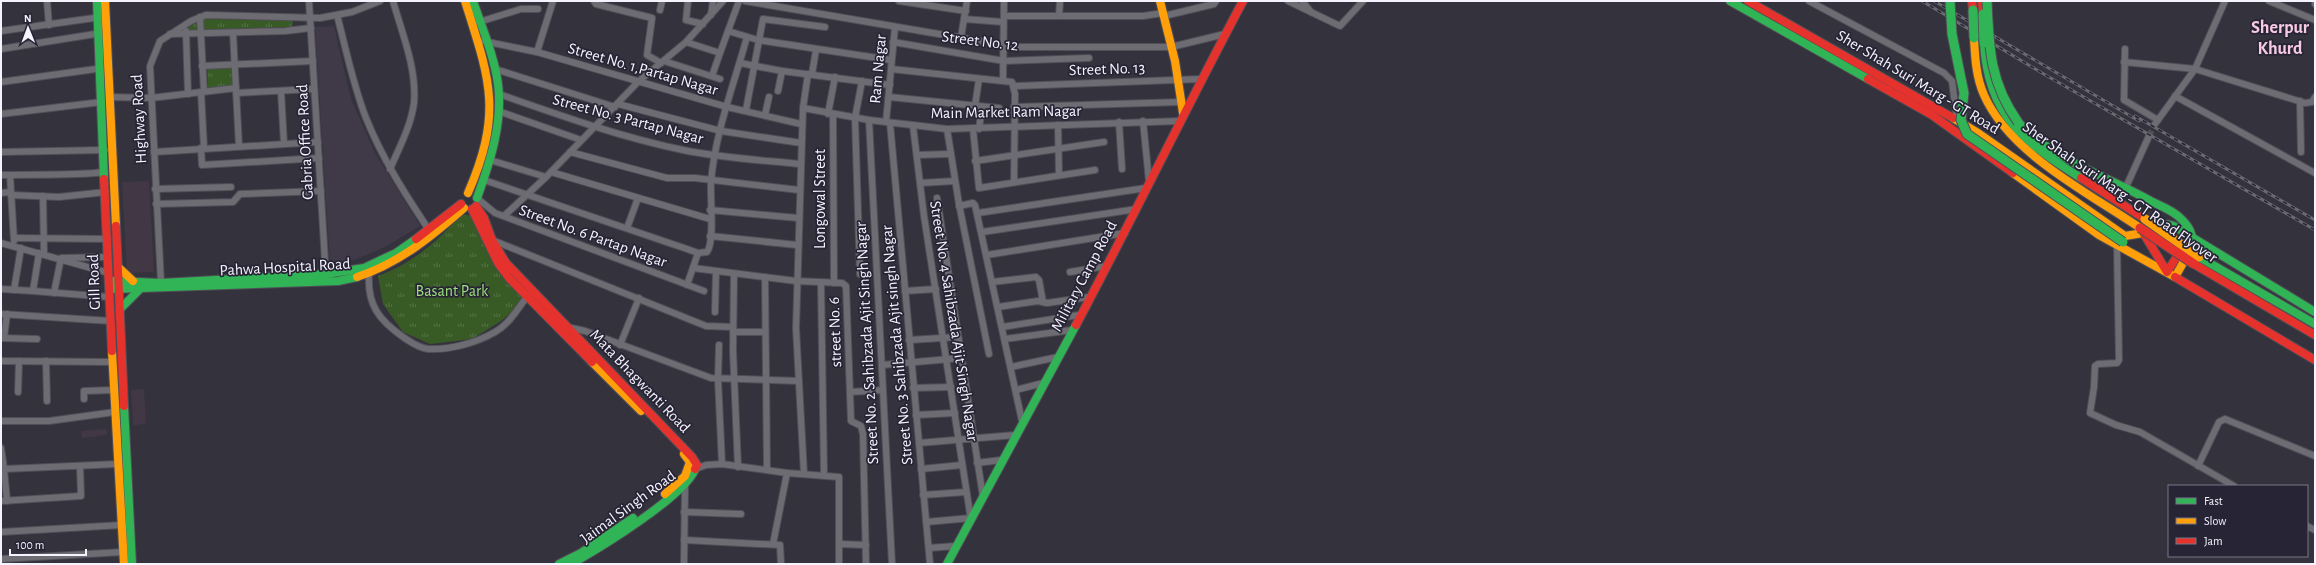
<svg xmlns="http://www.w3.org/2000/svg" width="2316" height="565" viewBox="0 0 2316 565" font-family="'Alegreya Sans',sans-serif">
<defs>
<pattern id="park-tufts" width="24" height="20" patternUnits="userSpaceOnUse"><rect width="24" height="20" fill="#385b26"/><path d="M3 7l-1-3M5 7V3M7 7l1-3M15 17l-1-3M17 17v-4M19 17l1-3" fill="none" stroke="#557347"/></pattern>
</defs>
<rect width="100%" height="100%" fill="#34323c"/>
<!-- commercial -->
<g fill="#423845">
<polygon points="149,181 154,272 127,273 122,182"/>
<polygon points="144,389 146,424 133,425 131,390"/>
<polygon points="106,429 107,435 82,438 81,431"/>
</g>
<!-- medical -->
<polygon fill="#403948" points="334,26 351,99 375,153 420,226 385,247 357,259 330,264 315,27"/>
<!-- park -->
<g fill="url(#park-tufts)">
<polygon points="205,19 293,20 292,27 187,31 189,26"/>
<polygon points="232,64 234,85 208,88 207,66"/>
<path d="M461,214L473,216L499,273L525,301L501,321L472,339L430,344L403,332L383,304L378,276C411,264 439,241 461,214Z"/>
</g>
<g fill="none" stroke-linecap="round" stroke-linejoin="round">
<!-- street-tunnel -->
<polyline stroke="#514f59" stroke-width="6" stroke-dasharray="6 3" stroke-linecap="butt" points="2149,136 2155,124"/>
<!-- street casing -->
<g stroke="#504e57" stroke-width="8">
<g id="street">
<polyline points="47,1 49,25"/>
<polyline points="309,1 326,277"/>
<polyline points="594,1 596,4 652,18 647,55 661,63"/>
<polyline points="688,1 686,20 703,24"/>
<polyline points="745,1 1015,47 1171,47 1225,34"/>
<polyline points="899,1 966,11"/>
<polyline points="1288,1 1340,26 1363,1"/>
<polyline points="1302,1 1311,12"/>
<polyline points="1809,1 1944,73 1952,81 1957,120"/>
<polyline points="2225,1 2195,69 2305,103 2312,102 2315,97"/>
<polyline points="2269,1 2315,20"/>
<polyline points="2315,1 2315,4"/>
<polyline points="660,10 662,1"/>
<path d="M337,15C346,49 353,85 366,118C382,158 405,194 429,230"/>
<polyline points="711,15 713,1"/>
<polyline points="1004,16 1143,16 1163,13"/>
<polyline points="1059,16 1060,1"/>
<polyline points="1164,16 1214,4 1216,1"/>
<polyline points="200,17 204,92"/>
<polyline points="964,19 1003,22"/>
<polyline points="479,22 521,9 538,9"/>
<polyline points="1,31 94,18"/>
<polyline points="186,31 188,94"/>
<polyline points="728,31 758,40 891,60"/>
<polyline points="233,33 239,146"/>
<polyline points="170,34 285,31 311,28"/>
<polyline points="961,37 967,1"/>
<polyline points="483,41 537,52 727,107 801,124"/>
<polyline points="686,42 720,53 739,1"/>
<polyline points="893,42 1004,61 1089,58"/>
<polyline points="1,49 95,34"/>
<polyline points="2125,49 2124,100 2158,120"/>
<polyline points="537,52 553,1"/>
<polyline points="664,61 720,79"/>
<polyline points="2124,62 2195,69"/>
<polyline points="740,63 782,71 890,85"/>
<polyline points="202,66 313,61"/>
<polyline points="495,69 615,107"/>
<polyline points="891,69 1012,82 1015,94 1014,182"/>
<polyline points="812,74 816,50"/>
<polyline points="712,76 720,53"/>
<polyline points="1003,80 1004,1"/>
<polyline points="1,82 96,69"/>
<polyline points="1014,86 1201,79"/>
<polyline points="281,91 284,144"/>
<polyline points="778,91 782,71"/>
<polyline points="201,92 204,148"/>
<polyline points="236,93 314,89"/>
<path d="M499,94C559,115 620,137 683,150C721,158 761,160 800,164"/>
<polyline points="2175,96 2315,173"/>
<polyline points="109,97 151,98 236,88"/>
<polyline points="889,97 999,108"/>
<polyline points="2300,101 2301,152"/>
<polyline points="618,104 721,131 801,143"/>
<polyline points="975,106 979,79"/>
<polyline points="1014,107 1181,102"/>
<polyline points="803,108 808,74"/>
<polyline points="746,110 763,19 825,27"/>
<polyline points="498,111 581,140"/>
<polyline points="1,114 102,102"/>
<polyline points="828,114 835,77"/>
<polyline points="833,114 834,283"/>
<polyline points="765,115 769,97"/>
<polyline points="869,120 892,564"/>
<polyline points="1143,121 1149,181"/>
<polyline points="886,122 895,27"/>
<polyline points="1119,122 1122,169"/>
<polyline points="890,123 930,564"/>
<polyline points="2155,124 2195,69"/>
<polyline points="1058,125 1059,175"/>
<polyline points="913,126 924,216 971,520"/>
<polyline points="947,129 959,204 989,354"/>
<polyline points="973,129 979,188 1095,170"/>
<polyline points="979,129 982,107"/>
<polyline points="201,148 202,165 319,158"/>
<polyline points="1,152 105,150"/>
<polyline points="154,152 318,142"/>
<polyline points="570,152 667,178 695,178 799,190"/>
<polyline points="917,155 950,154"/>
<polyline points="490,160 546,177"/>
<polyline points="975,161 1104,142"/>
<path d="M390,169C399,148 411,126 414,103C417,69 402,33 393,1"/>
<polyline points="551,172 710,219"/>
<path d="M1,175C36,174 71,176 105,172"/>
<polyline points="10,175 14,241"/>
<path d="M484,180L687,249L698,253L707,252C715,242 710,197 711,182C715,133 734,84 747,37"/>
<polyline points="920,183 955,181"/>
<polyline points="2126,187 2149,136"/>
<polyline points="155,189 231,187"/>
<polyline points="1,193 11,192"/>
<polyline points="11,195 59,197 106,192"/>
<polyline points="43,196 44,254"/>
<polyline points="477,198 495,213 704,291"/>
<polyline points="937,198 983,497"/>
<polyline points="156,204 233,202 240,194 321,191"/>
<polyline points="959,206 973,203 975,205 1022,421"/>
<polyline points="710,210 798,218"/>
<polyline points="978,213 1146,188"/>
<polyline points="504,216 546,177 639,81 686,42 723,1"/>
<polyline points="627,228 638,198"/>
<polyline points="982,232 1137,209"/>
<polyline points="710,236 797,245"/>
<polyline points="14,238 108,239"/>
<polyline points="492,240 706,326 733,327"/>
<polyline points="1,243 109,273"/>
<polyline points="2117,246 2119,360 2117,363 2098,364 2095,366 2094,387 2090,413 2116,425 2140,432 2234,486"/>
<polyline points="987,255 1125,233"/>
<polyline points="693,268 796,281 842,283 846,286 851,421 861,426 863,434 866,564"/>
<polyline points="1070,272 1106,266"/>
<path d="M369,274C367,305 379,320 403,337C411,342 418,348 428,349C450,350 476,343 495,332C510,324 519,306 530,293"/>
<polyline points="734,274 733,351 738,467"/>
<polyline points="860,274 855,118 862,81"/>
<polyline points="765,277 767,470"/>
<polyline points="992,282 1036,277 1039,280 1043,302"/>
<polyline points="161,283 150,66 160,41 191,21 206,15 320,18 352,12 380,1"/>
<polyline points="821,283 824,475"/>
<polyline points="687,285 698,253"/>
<polyline points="1,289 33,291 39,253"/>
<polyline points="14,290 21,248"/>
<polyline points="33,291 109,297"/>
<polyline points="905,291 936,289"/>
<polyline points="54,293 61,258 108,257"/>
<polyline points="998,307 1038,301 1047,303 1089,297"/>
<polyline points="715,312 716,272"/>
<polyline points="1,314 111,321"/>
<polyline points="567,327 585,331 711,378 799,381"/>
<polyline points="1002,327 1079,315"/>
<polyline points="733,332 765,332"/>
<polyline points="1,338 37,339"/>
<polyline points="4,338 7,314"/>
<polyline points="1005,339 1072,330"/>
<polyline points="909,340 958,337"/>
<polyline points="620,345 639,298"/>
<polyline points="719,345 718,379 722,464"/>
<polyline points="1,361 112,362"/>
<polyline points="46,361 47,401"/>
<polyline points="882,365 961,358"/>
<polyline points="1011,367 1058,357"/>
<polyline points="913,388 951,387"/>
<polyline points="1016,390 1043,383"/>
<polyline points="18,392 19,361"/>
<polyline points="850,392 883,390"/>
<polyline points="84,399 84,391 114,390"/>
<polyline points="916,415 955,413"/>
<polyline points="1,421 49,421 115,412"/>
<polyline points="919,443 1015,435"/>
<polyline points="1,448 4,469"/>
<polyline points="977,463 1001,460"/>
<polyline points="2198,466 2219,422 2225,419 2315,456"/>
<polyline points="698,468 706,465 722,464 787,473 839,477 839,564"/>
<polyline points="921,469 962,465"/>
<polyline points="804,474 796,328 803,108 869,120 947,129 1180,121"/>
<polyline points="923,495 966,492"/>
<polyline points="1,501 81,496 80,466"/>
<polyline points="7,501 4,469 118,464"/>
<polyline points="684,512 741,514"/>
<polyline points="926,522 971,518"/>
<polyline points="2307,526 2315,530"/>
<polyline points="1,532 122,525"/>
<polyline points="684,540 780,545 781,564"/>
<polyline points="773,544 787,473"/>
<polyline points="840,544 866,545"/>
<polyline points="929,548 956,546"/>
<polyline points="1,559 123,552"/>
<polyline points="684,564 685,486"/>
</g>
</g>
<!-- fast casing -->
<g stroke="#504e57" stroke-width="10">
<g id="fast">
<polyline points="97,1 104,179"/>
<path d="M473,1C482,28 494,55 498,84C503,123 490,162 477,198"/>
<polyline points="1730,1 1868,79"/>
<path d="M1984,43C1988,115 2023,142 2081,178"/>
<path d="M2018,122C2052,159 2106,176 2149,200C2158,205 2170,209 2178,216C2193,229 2196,240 2187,256"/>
<path d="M2143,233C2170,222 2166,220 2191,237"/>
<polyline points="2193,238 2315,312"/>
<polyline points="2199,257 2315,324"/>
<polyline points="114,281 161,283 326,274 364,268 396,253 416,239"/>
<polyline points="113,289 338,281 357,277"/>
<polyline points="121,308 140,289"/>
<polyline points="124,406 132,564"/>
<polyline points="559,564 581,553 633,518"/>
<path d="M571,564C598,549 685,496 695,469"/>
<polyline points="947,564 1076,325"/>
</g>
</g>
<!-- slow casing -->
<g stroke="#504e57" stroke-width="10">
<g id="slow">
<polyline points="105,1 116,226"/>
<path d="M465,1C490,80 503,112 468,193"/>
<polyline points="1160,1 1175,61 1183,113"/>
<path d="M1974,38C1975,57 1976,77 1984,95C2010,154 2089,193 2140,228"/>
<polyline points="1953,118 1978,133 2125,236 2143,233"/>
<polyline points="2013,173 2099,235 2175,277 2187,256"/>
<polyline points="119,268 133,281"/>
<path d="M357,277C399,263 431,237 464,208"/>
<polyline points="112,351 124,564"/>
<polyline points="592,362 641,411"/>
<polyline points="665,494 685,476 690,462 684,454"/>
</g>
</g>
<!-- jam casing -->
<g stroke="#504e57" stroke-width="10">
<g id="jam">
<polyline points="1748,1 1953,118"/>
<polyline points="1972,1 1973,10"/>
<polyline points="1982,1 1983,14"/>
<polyline points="1868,79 1932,115 2013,173"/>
<polyline points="2081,178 2145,219"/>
<polyline points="104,179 112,351"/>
<polyline points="476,206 484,218 492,240 506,263 692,457 697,465 695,469"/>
<polyline points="472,209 498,263 509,278 592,362"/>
<polyline points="116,226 124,406"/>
<polyline points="2144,234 2167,272 2182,249"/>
<polyline points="416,239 461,204"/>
<polyline points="2194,264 2315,335"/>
<polyline points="2175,277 2315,360"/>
<path d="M1076,325C1133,218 1186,108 1243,1"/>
</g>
</g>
<!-- street -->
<use href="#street" stroke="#6d6c73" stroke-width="6"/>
<!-- fast -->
<use href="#fast" stroke="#30b455" stroke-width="8"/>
<!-- slow -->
<use href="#slow" stroke="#ff9f0a" stroke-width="8"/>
<!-- jam -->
<use href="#jam" stroke="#e5322d" stroke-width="8"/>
<!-- rail casing -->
<g stroke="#6a6971" stroke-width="3">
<g id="rail">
<polyline points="1922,1 2042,73 2315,230"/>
<polyline points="1934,1 2139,121"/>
<polyline points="2135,116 2315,220"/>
</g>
</g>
<!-- rail -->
<use href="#rail" stroke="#272535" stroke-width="1.5" stroke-dasharray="4.5" stroke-linecap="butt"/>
<!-- fast-bridge casing -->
<g stroke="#504e57" stroke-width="11" stroke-linecap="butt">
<g id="fast-bridge">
<polyline points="1950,1 1952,34 1964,93 1961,120 1967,134 2123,242"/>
<path d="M1987,1C1989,48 1990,83 2018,122"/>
<polyline points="1973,10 1974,38"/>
<polyline points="1983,14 1984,43"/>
</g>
</g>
<!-- slow-bridge casing -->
<g stroke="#504e57" stroke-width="11" stroke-linecap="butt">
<polyline id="slow-bridge" points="2145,219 2199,257"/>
</g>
<!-- jam-bridge casing -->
<g stroke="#504e57" stroke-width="11" stroke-linecap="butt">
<polyline id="jam-bridge" points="2140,228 2194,264"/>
</g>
<!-- fast-bridge -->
<use href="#fast-bridge" stroke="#30b455" stroke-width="9"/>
<!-- slow-bridge -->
<use href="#slow-bridge" stroke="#ff9f0a" stroke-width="9"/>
<!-- jam-bridge -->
<use href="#jam-bridge" stroke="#e5322d" stroke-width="9"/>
</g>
<g text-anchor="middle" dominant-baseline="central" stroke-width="3.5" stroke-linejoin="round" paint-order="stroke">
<!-- street labels -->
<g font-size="16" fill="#f4f3fe" stroke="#272535">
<text transform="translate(980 41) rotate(7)">Street No. 12</text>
<text transform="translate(643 69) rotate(16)">Street No. 1,Partap Nagar</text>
<text transform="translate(878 69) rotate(-85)">Ram Nagar</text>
<text transform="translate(1107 69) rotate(-2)">Street No. 13</text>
<text transform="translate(1918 82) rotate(31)">Sher Shah Suri Marg - GT Road</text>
<text transform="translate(1006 112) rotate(-1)">Main Market Ram Nagar</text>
<text transform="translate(139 119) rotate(-93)">Highway Road</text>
<text transform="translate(628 119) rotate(15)">Street No. 3 Partap Nagar</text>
<text transform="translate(305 142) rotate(-93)">Gabria Office Road</text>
<text transform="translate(2120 192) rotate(35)">Sher Shah Suri Marg - GT Road Flyover</text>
<text transform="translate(820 199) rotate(-90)">Longowal Street</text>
<text transform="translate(593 236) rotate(20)">Street No. 6 Partap Nagar</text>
<text transform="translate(285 267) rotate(-3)">Pahwa Hospital Road</text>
<text transform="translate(1084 276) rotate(-62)">Military Camp Road</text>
<text transform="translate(94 282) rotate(-92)">Gill Road</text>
<text transform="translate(954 321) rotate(81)">Street No. 4 Sahibzada Ajit Singh Nagar</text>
<text transform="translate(835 332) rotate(-92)">street No. 6</text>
<text transform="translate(867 343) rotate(-93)">Street No. 2 Sahibzada Ajit Singh Nagar</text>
<text transform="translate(897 345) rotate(-95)">Street No. 3 Sahibzada Ajit singh Nagar</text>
<text transform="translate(640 381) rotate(46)">Mata Bhagwanti Road</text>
<text transform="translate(628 507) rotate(-36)">Jaimal Singh Road</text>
</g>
<!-- park labels -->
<g font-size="16" fill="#9cdf7c" stroke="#272535">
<text x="452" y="291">Basant Park</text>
</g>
<!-- quarter labels -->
<g font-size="18" font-weight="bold" fill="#f7cae3" stroke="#272535">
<text x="2280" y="28">Sherpur<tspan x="2280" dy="21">Khurd</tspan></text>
</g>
</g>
<!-- border -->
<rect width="2316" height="565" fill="none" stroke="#f4f3fe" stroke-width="4"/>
<!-- legend -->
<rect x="2168" y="485" width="140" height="72" fill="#272535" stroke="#797785"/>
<rect x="2176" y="498" width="20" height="6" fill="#30b455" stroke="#797785"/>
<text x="2204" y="505" font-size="12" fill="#f4f3fe">Fast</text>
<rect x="2176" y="518" width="20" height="6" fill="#ff9f0a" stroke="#797785"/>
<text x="2204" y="525" font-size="12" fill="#f4f3fe">Slow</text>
<rect x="2176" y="538" width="20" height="6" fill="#e5322d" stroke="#797785"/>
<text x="2204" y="545" font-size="12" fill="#f4f3fe">Jam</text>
<!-- north arrow -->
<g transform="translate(28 28) rotate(359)" stroke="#272535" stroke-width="3" paint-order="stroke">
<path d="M0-3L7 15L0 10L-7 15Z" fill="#f4f3fe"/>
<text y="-6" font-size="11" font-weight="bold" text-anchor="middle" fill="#f4f3fe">N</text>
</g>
<!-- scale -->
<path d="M10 549v6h76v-6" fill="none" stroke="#f4f3fe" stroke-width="2"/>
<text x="16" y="549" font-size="12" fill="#f4f3fe" stroke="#272535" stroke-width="3" paint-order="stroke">100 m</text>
</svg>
